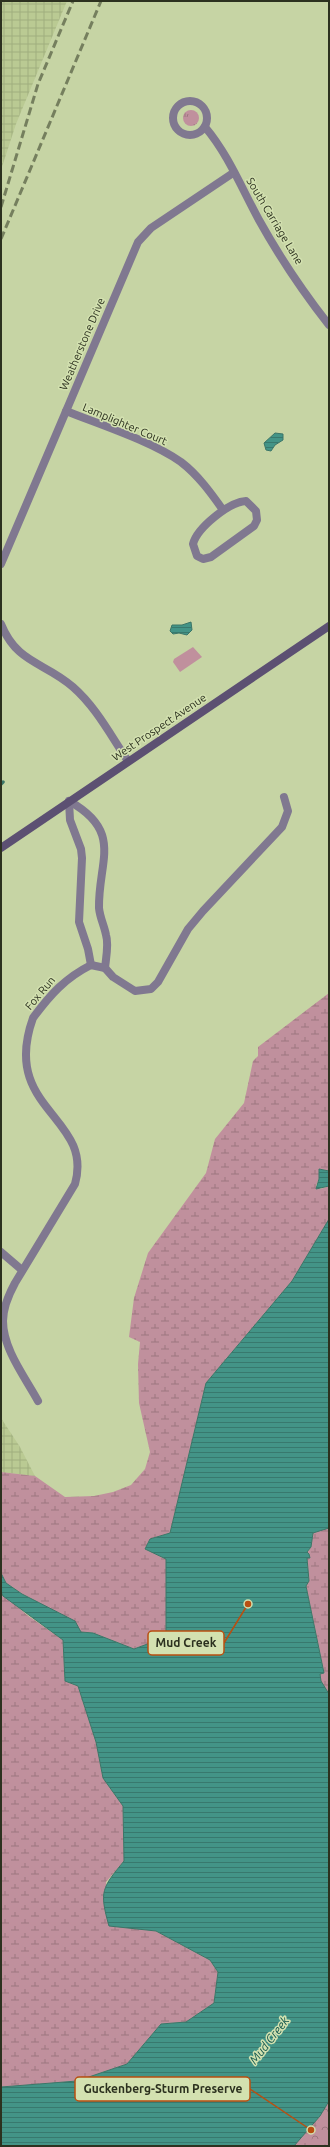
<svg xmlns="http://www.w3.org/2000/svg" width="330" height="2147" viewBox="0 0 330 2147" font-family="Ubuntu,sans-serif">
<defs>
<pattern id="industrial-grid" width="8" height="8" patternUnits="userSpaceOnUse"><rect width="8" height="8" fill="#baca93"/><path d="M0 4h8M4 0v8" fill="none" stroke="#a0ae7e"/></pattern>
<pattern id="grass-tufts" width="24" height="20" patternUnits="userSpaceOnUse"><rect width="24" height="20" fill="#c0909d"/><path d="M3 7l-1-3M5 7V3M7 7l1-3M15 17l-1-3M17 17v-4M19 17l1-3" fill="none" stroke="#9c767f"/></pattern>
<pattern id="forest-crowns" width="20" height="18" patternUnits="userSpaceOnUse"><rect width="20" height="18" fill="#c0909d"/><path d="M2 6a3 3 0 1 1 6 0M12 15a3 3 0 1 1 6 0" fill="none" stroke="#9c767f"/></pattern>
<pattern id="wetland-marsh" width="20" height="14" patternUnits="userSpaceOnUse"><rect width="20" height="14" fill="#c0909d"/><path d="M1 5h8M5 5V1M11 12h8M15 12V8" fill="none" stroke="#9c767f"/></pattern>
<pattern id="water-rules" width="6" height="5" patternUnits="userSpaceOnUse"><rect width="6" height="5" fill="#439487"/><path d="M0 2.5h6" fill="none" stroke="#38796e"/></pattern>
</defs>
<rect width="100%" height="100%" fill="#c6d4a4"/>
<!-- industrial -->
<g fill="url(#industrial-grid)">
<polygon points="1,1 67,1 16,124 1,170"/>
<polygon points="1,1418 20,1447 35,1476 1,1472"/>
</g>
<!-- grass -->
<circle fill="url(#grass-tufts)" cx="191" cy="118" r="8"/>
<!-- forest -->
<polygon fill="url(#forest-crowns)" points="329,2101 329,2146 294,2146 320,2116"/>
<!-- wetland -->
<g fill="url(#wetland-marsh)">
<polygon points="329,993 329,1171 319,1169 319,1179 316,1186 320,1189 329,1186 329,1219 292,1281 206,1383 170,1533 150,1539 145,1549 166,1559 166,1637 134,1649 93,1633 81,1632 74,1621 22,1594 6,1583 1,1573 1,1472 35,1476 65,1497 94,1496 113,1492 131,1485 145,1469 150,1452 139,1403 138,1364 140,1342 129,1337 134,1298 148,1253 206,1173 215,1139 244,1103 253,1061 258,1056 258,1047"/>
<polygon points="325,1528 329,1528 329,1694 321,1681 320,1674 324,1673 306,1586 309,1581 307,1558 310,1558 307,1553 311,1547 313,1533"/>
<polygon points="1,1592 27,1615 63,1640 65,1681 78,1686 96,1742 103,1778 123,1806 124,1861 106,1882 109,1925 156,1931 210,1960 218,1972 214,2003 186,2022 161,2024 127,2064 77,2081 6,2087 1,2087"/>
<polygon points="320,2116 309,2146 294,2146 295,2144"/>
</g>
<!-- park -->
<polygon fill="#c0909d" points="193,647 202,657 180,672 173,662 174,659"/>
<!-- water -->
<g fill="url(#water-rules)" stroke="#3c7668">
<polygon points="275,433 283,434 283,440 275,445 271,451 266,450 264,443"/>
<polygon points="191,622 192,630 187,635 179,633 173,634 170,631 172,625 182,625"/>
<polygon points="319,1169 329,1171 329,1186 316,1189 319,1179"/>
<path d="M329,1219V1528L313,1533L311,1547L307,1552L309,1554L310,1558H307L309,1581L306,1586L324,1673L320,1674L321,1681L329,1694V2101L320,2116L294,2146H1V2087L77,2081L127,2064L161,2024L186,2022L214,2003L218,1972L210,1960L156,1931L109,1926C99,1891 102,1888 124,1861L123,1806L103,1778L96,1742L78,1686L65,1681L63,1640L3,1596L1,1592V1573L6,1583L22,1594L75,1621L81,1632L93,1633L134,1649L166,1637V1559L145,1549L150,1539L170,1533L206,1383L292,1281Z"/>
</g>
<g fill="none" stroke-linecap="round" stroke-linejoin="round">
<!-- stream -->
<polyline stroke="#3c7668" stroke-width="3.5" points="1,784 3,782"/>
<!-- street -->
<g stroke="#807890" stroke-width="8">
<circle cx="190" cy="118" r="17"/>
<path d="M205,127C228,154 242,189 259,220C279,256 303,292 329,325"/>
<path d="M66,411C101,425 151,441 181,462C198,475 211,493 223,510"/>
<path d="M246,501L256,511L257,520L254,526L211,557L203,559L197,556L193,544C197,528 229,502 246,501Z"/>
<polyline points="1,564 138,242 151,228 233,173"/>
<path d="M1,624C17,664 45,662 73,687C96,707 111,736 128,761"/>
<path d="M69,801C124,832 98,861 99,908C100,918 104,925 106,935C109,944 106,958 105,968"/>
<polyline points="69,801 70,820 81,849 82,858 79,922 88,949 91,965"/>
<polyline points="1,1252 22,1270"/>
<path d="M38,1401C25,1377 3,1349 3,1321C3,1308 9,1294 15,1283L75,1184C94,1116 0,1110 33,1018C50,995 65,978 91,965L105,968L113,977L135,991L151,989L158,982L188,929L203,911L282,827L288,811L284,797"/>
</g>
<!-- secondary -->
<polyline stroke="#5c5072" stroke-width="8" points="1,848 329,626"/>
<!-- rail -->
<g stroke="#757f5e" stroke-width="3" stroke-dasharray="8 4" stroke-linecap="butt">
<polyline points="1,207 38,84 73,1"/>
<polyline points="1,239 101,1"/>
</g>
</g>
<g text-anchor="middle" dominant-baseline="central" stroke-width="3" stroke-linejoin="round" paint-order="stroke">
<!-- street labels -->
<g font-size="11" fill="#2c311f" stroke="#d3e1b0">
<text transform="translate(275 221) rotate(59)">South Carriage Lane</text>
<text transform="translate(82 344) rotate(-67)">Weatherstone Drive</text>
<text transform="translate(125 424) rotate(23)">Lamplighter Court</text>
<text transform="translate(159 727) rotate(-34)">West Prospect Avenue</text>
<text transform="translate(40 993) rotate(-50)">Fox Run</text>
</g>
<!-- water labels -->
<g font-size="12" font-style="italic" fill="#11564c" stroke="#d3e1b0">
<text transform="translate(269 2040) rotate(-52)">Mud Creek</text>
</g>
</g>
<!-- callouts -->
<path fill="none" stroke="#b94f11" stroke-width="1.5" d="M248 1604L224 1643M311 2130L250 2089"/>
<g fill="#b94f11" stroke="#d3e1b0" stroke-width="1.5">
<circle cx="248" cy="1604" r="4"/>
<circle cx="311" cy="2130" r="4"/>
</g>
<g fill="#d3e1b0" stroke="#b94f11" stroke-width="1.5">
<rect x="148" y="1631" width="76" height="24" rx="4"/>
<rect x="75" y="2077" width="175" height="24" rx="4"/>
</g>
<g font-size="12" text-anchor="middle" font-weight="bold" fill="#2c311f">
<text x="186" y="1647">Mud Creek</text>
<text x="163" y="2093">Guckenberg-Sturm Preserve</text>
</g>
<!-- border -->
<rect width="330" height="2147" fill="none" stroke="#2c311f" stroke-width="4"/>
</svg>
